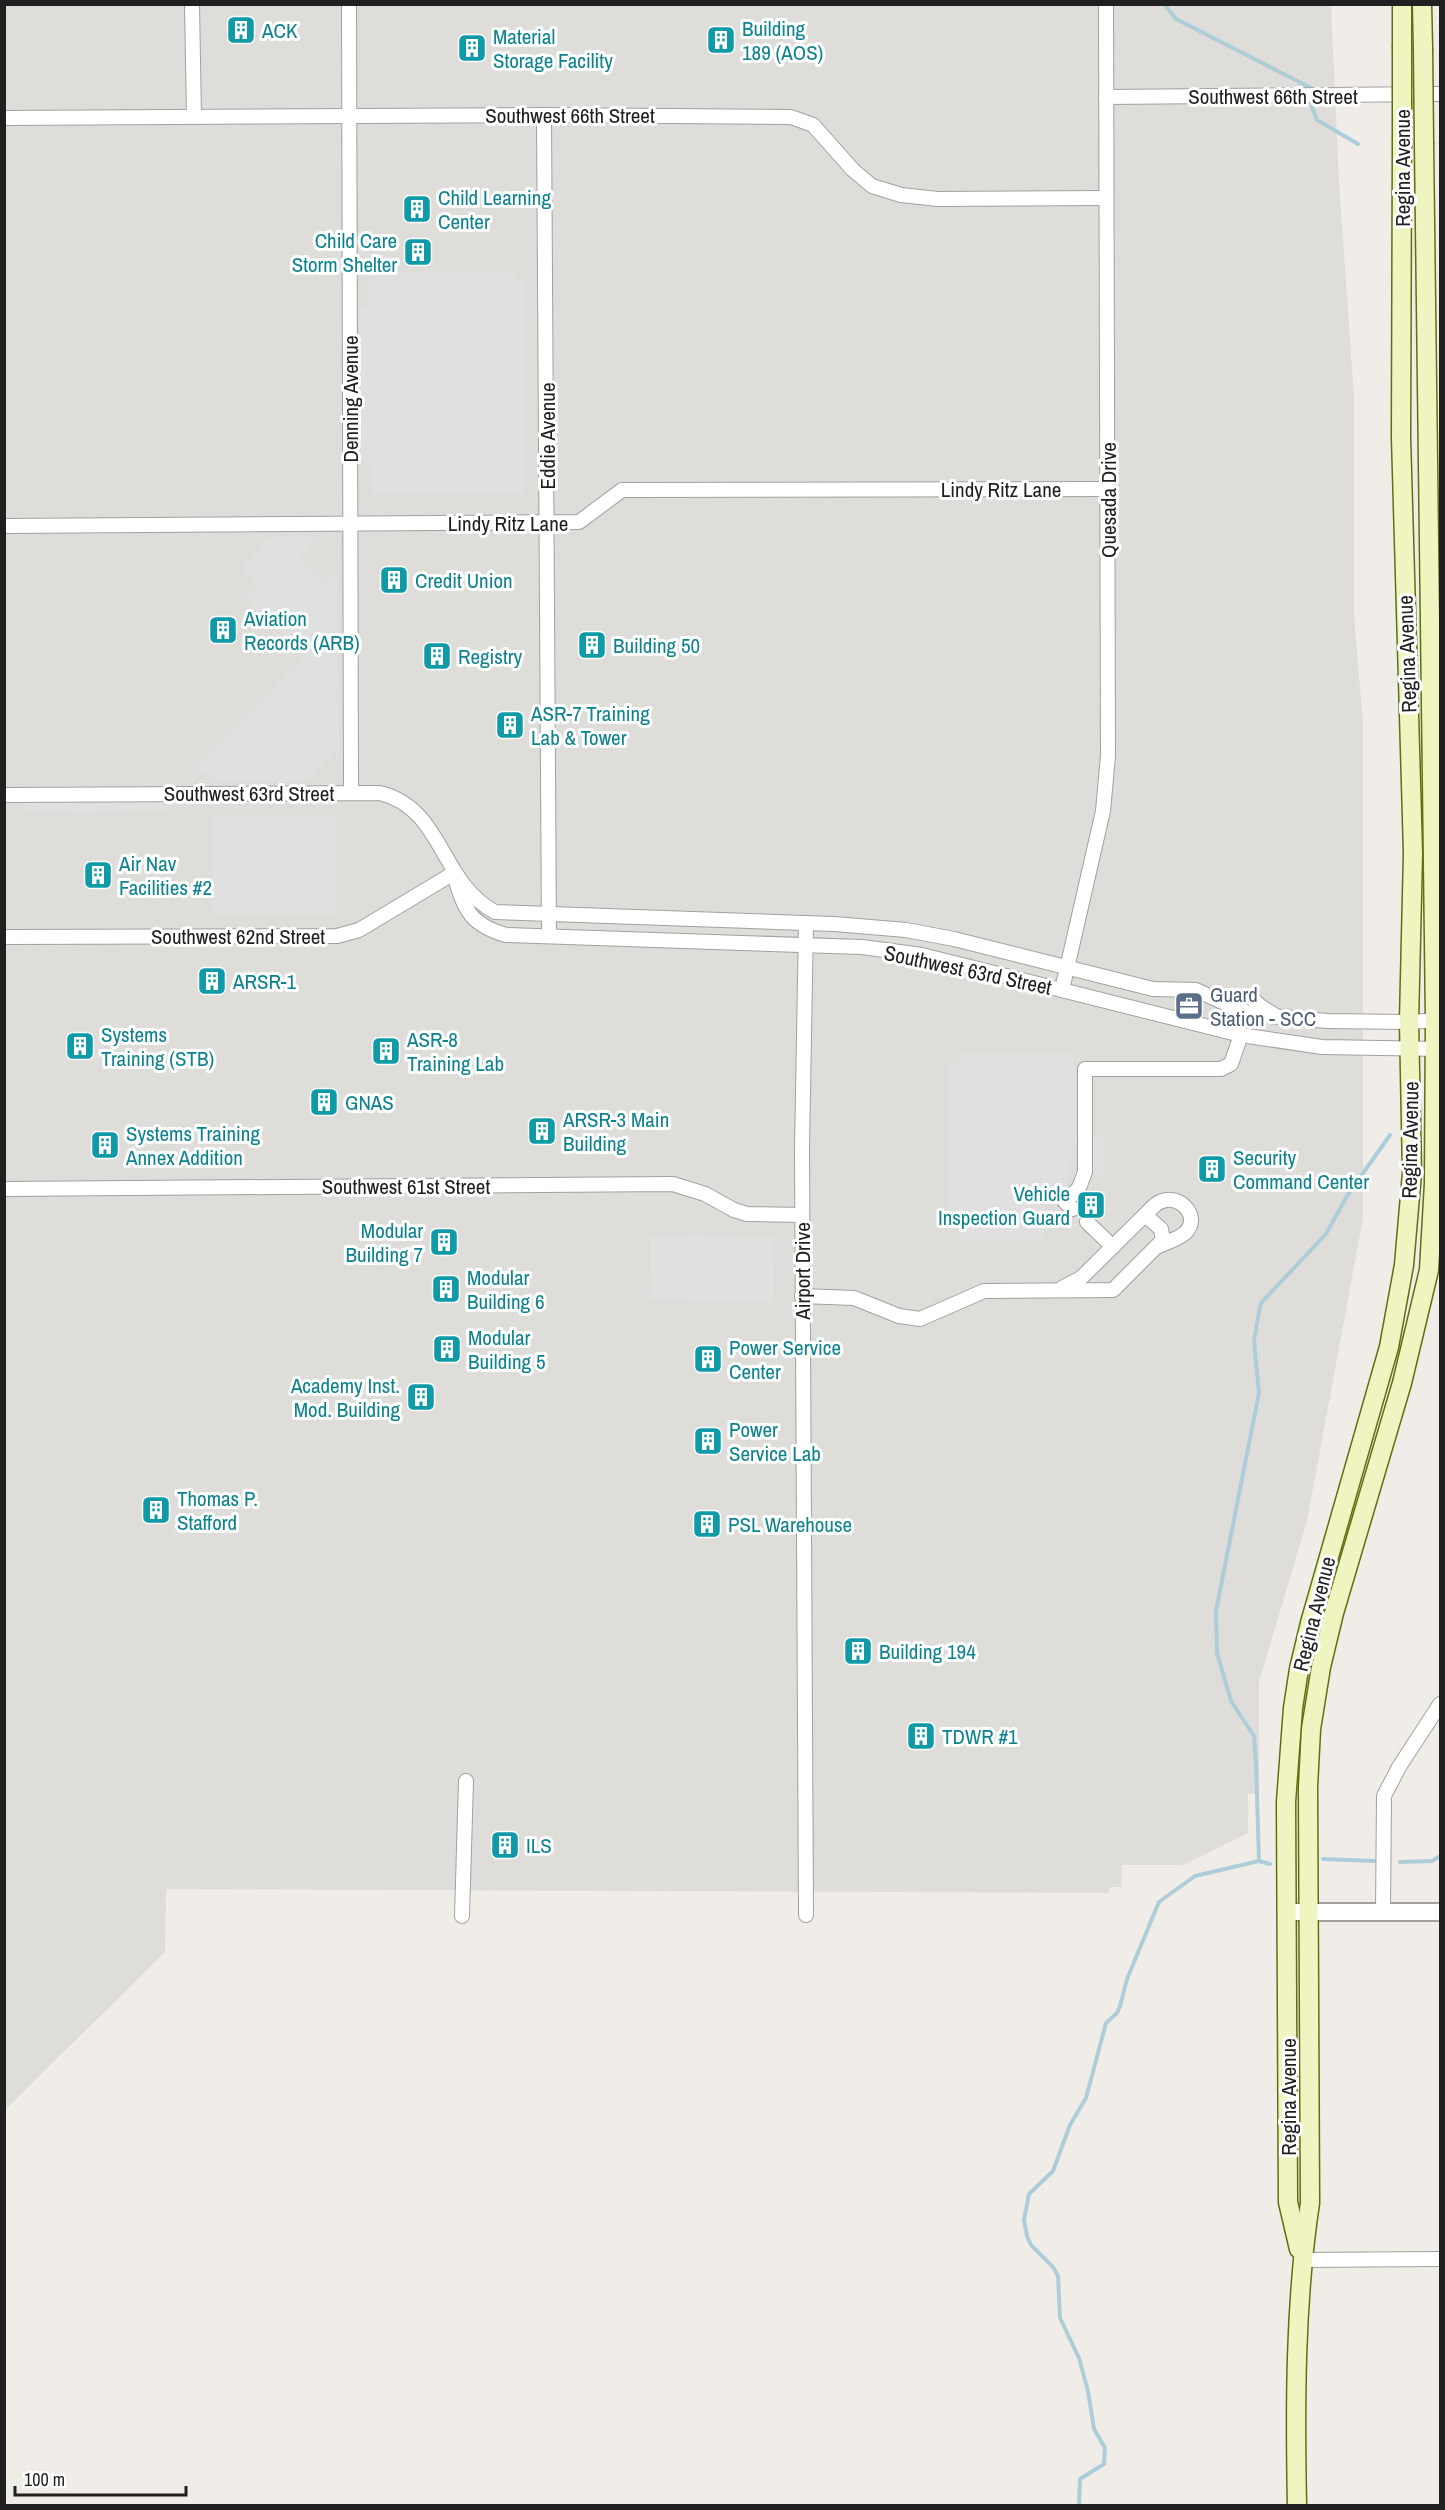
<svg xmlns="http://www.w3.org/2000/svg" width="1445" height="2510" viewBox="0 0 1445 2510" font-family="'Archivo Narrow',sans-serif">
<rect width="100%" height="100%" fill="#f0ede8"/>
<!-- airport -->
<polygon fill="#dfddd9" points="5,5 1331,5 1339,182 1354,397 1354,616 1363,722 1363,1218 1307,1521 1259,1682 1259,1793 1248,1794 1248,1833 1183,1865 1122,1865 1121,1887 1110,1887 1108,1893 166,1889 165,1952 5,2110"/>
<!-- parking -->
<g fill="#e0e0e0">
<polygon points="369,272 516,272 517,280 525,280 525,494 371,494 371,461 361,460 361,307 369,306"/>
<polygon points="311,536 315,542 298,559 323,584 337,572 339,749 308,781 218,781 196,769 304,658 246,599 259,585 241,568 269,538"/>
<polygon points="172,800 172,811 25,812 25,801"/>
<rect x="214" y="815" width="122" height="100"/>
<polygon points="960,1053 1074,1053 1074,1135 1105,1136 1104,1176 1092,1176 1092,1143 1073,1143 1068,1186 1045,1201 1044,1241 959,1240 959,1228 948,1228 948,1063 960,1063"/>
<polygon points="650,1236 775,1237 774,1302 649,1300"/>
</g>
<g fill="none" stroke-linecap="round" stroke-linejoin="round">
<!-- stream -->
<g stroke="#adced9" stroke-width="4">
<polyline points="1164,4 1176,19 1311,88"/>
<polyline points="1311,104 1317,120 1358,144"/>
<polyline points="1323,1859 1374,1861"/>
<polyline points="1259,1861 1270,1864"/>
<polyline points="1400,1862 1432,1861 1440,1856"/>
<polyline points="1079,2506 1080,2479 1104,2464 1105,2448 1094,2429 1088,2391 1079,2358 1060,2318 1058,2276 1053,2267 1031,2245 1027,2236 1024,2220 1029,2194 1053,2171 1070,2125 1086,2098 1106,2023 1117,2013 1120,2006 1127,1979 1159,1902 1195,1876 1259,1861 1256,1764 1254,1736 1231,1701 1217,1653 1216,1611 1259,1393 1254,1341 1260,1307 1261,1303 1326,1234 1347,1196 1390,1135"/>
</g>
<!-- minor casing -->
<g stroke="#a1a1a1" stroke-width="16">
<g id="minor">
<polyline points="192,4 194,117"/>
<polyline points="349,4 351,793"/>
<polyline points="1106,97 1440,94"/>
<polyline points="544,115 549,936"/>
<polyline points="4,118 544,115 791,117 813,125 853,170 872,186 901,195 938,199 1106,198"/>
<polyline points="4,526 579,522 622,490 1108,489"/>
<path d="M4,795L380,793C444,809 439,882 495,912L834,924L906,930L954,939L1153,989L1196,990L1242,1011L1260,1015L1327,1021L1409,1022L1440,1020"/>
<path d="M455,878C465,911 471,925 506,935L862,947L922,955L1241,1035L1322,1047L1440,1049"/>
<polyline points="806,923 802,1149 806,1915"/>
<polyline points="4,937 337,936 359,930 454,873"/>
<polyline points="1062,990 1103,811 1108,756 1106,4"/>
<polyline points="1252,998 1260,1006 1273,1014"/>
<polyline points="4,1189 673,1184 705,1194 734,1210 747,1214 802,1215"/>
<polyline points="1073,1209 1065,1202 1079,1188 1085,1172 1085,1069 1221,1069 1231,1064 1241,1035"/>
<polyline points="1087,1222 1113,1247"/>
<path d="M1062,1288L1081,1278L1155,1205C1177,1188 1203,1217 1185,1233C1178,1239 1167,1242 1159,1246"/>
<polyline points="802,1296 854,1298 899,1316 920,1319 984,1291 1113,1290 1163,1240 1161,1229 1145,1215"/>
<polyline points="1383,1912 1384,1796 1399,1767 1440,1704"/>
<polyline points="462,1916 466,1781"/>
<polyline points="1301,2260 1440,2259"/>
</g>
</g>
<!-- tertiary casing -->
<g stroke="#a1a1a1" stroke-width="20">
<polyline id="tertiary" points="1288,1912 1440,1912"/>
</g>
<!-- secondary casing -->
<g stroke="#626e10" stroke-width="21">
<g id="secondary">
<polyline points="1402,4 1402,46"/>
<polyline points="1422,4 1423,48"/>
<polyline points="1299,2249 1288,2202 1286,1802 1293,1708 1299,1669 1310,1623 1389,1347 1404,1265 1412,1173 1409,1022 1413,853 1401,437 1402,145"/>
<path d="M1297,2506C1295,2405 1295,2302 1310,2203L1308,1787L1311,1729L1321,1667L1334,1613L1402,1383L1429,1270L1434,1183L1435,1020L1424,144"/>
</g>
</g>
<!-- minor -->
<use href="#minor" stroke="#fff" stroke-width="14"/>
<!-- tertiary -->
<use href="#tertiary" stroke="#fff" stroke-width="16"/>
<!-- secondary -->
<use href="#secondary" stroke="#f0f4c1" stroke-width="18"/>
<!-- secondary-bridge casing -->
<g stroke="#626e10" stroke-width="21" stroke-linecap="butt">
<g id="secondary-bridge">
<polyline points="1423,48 1424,144"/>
<polyline points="1402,145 1402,46"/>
</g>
</g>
<!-- secondary-bridge -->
<use href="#secondary-bridge" stroke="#f0f4c1" stroke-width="18"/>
</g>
<!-- icons -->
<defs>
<g id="building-square" transform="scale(1.5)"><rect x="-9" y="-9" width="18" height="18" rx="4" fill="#0f9aa8" stroke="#fff"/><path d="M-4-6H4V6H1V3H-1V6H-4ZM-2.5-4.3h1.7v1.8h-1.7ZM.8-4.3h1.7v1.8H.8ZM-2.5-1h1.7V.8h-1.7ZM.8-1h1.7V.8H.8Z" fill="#fff"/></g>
<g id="office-square" transform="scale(1.5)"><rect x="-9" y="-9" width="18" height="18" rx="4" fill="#5c6f8a" stroke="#fff"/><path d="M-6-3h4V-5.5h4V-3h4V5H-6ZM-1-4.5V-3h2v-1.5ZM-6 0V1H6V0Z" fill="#fff"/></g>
</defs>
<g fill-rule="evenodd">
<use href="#building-square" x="241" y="30"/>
<use href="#building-square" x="721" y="40"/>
<use href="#building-square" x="472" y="48"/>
<use href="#building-square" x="417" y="209"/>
<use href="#building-square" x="418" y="252"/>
<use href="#building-square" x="394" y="580"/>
<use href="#building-square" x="223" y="630"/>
<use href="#building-square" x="592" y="645"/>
<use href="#building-square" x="437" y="656"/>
<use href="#building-square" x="510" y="725"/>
<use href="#building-square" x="98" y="875"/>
<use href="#building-square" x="212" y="981"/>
<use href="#office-square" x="1189" y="1006"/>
<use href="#building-square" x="80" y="1046"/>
<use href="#building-square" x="386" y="1051"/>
<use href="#building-square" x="324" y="1102"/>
<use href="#building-square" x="542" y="1131"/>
<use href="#building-square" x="105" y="1145"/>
<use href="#building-square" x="1212" y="1169"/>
<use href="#building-square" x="1091" y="1205"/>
<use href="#building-square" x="444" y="1242"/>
<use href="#building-square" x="446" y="1289"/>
<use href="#building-square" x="447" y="1349"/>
<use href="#building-square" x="708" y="1359"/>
<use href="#building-square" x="421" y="1397"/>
<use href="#building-square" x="708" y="1441"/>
<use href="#building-square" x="156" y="1510"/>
<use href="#building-square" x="707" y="1524"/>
<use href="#building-square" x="858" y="1651"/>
<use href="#building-square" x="921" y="1736"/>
<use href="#building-square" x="505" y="1845"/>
</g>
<g text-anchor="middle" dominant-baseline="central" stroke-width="6" stroke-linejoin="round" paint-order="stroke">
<!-- culture labels -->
<g font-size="21" fill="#0d838f" stroke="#fff" text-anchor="start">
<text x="742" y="28">Building<tspan x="742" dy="24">189 (AOS)</tspan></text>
<text x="262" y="30">ACK</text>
<text x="493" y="36">Material<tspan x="493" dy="24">Storage Facility</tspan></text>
<text x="438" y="197">Child Learning<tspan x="438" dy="24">Center</tspan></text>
<text x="397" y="240" text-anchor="end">Child Care<tspan x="397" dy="24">Storm Shelter</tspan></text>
<text x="415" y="580">Credit Union</text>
<text x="244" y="618">Aviation<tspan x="244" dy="24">Records (ARB)</tspan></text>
<text x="613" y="645">Building 50</text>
<text x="458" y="656">Registry</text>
<text x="531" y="713">ASR-7 Training<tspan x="531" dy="24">Lab &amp; Tower</tspan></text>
<text x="119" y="863">Air Nav<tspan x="119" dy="24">Facilities #2</tspan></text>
<text x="233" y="981">ARSR-1</text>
<text x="101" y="1034">Systems<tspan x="101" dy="24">Training (STB)</tspan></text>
<text x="407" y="1039">ASR-8<tspan x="407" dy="24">Training Lab</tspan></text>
<text x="345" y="1102">GNAS</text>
<text x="563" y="1119">ARSR-3 Main<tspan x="563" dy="24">Building</tspan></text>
<text x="126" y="1133">Systems Training<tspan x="126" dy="24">Annex Addition</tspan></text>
<text x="1233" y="1157">Security<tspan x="1233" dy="24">Command Center</tspan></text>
<text x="1070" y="1193" text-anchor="end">Vehicle<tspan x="1070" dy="24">Inspection Guard</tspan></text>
<text x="423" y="1230" text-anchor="end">Modular<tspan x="423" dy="24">Building 7</tspan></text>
<text x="467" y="1277">Modular<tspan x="467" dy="24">Building 6</tspan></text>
<text x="468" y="1337">Modular<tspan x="468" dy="24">Building 5</tspan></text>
<text x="729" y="1347">Power Service<tspan x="729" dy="24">Center</tspan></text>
<text x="400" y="1385" text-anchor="end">Academy Inst.<tspan x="400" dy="24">Mod. Building</tspan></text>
<text x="729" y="1429">Power<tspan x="729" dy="24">Service Lab</tspan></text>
<text x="177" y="1498">Thomas P.<tspan x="177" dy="24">Stafford</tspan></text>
<text x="728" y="1524">PSL Warehouse</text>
<text x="879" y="1651">Building 194</text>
<text x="942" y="1736">TDWR #1</text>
<text x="526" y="1845">ILS</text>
</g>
<!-- street labels -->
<g font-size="21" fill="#202020" stroke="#fff">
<text x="1273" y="96">Southwest 66th Street</text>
<text x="570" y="115">Southwest 66th Street</text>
<text transform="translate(1402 168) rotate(-90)">Regina Avenue</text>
<text transform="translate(350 399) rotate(-90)">Denning Avenue</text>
<text transform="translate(547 436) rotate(-90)">Eddie Avenue</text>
<text x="1001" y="489">Lindy Ritz Lane</text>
<text transform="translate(1108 500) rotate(-90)">Quesada Drive</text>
<text x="508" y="523">Lindy Ritz Lane</text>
<text transform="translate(1407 654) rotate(-92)">Regina Avenue</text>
<text x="249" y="793">Southwest 63rd Street</text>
<text x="238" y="936">Southwest 62nd Street</text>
<text transform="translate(968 970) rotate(12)">Southwest 63rd Street</text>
<text transform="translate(1410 1140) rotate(-89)">Regina Avenue</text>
<text x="406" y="1186">Southwest 61st Street</text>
<text transform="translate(802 1271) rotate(-90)">Airport Drive</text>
<text transform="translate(1314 1614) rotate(-76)">Regina Avenue</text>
<text transform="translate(1288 2097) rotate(-90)">Regina Avenue</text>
</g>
<!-- service labels -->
<g font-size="21" fill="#4e5e75" stroke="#fff" text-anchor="start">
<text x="1210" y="994">Guard<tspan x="1210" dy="24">Station - SCC</tspan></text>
</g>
</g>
<!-- border -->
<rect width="1445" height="2510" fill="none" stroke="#202020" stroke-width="12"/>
<!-- scale -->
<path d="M15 2486v9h171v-9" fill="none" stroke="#202020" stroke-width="3"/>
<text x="24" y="2486" font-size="18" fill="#202020" stroke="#ffffff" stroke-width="4.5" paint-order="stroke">100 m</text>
</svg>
